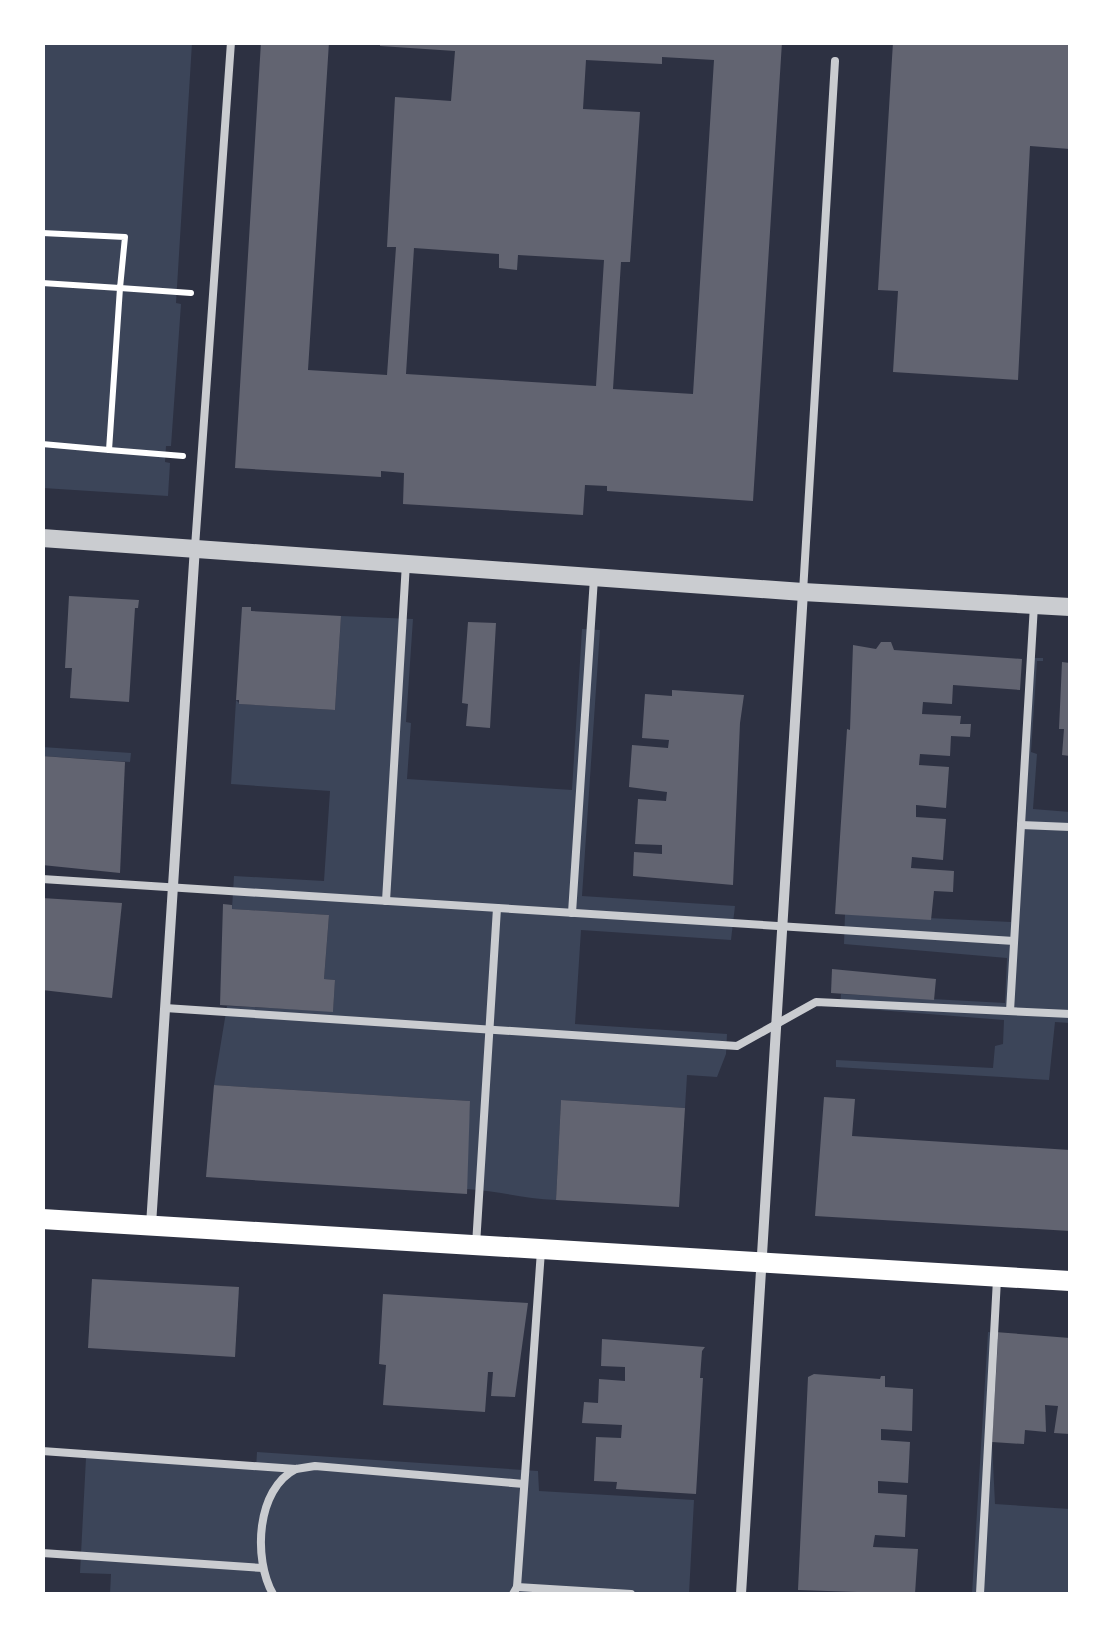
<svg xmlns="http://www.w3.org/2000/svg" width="1113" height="1637" viewBox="0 0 1113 1637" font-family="'Titillium Web',sans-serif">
<rect width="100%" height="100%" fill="#2d3142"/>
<!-- green -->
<g fill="#3c4559">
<polygon points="42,43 192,43 176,303 181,304 171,446 166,446 165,462 170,463 168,496 43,488"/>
<path d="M341,616L413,619L406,722L411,723L407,779L572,790L582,629L600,630L582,896L735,906L731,940L581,930L575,1024L727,1034L726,1054L717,1077L687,1075L685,1108L561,1100L556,1200C526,1199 498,1191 467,1189L465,1184L470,1101L214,1085L227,1006L333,1011L335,980L324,979L329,915L232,909L234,876L324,881L330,791L231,784L236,700L240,704L335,710Z"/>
<polygon points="1028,658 1043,658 1043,661 1037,661 1031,752 1037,754 1033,809 1070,812 1070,1023 1055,1022 1049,1080 836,1067 836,1060 993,1068 995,1046 1003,1044 1004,1020 840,1007 841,994 1005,1003 1007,958 844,944 845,914 1011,922"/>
<polygon points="42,747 131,753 130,762 43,756"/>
<polygon points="988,1332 995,1333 995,1339 998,1339 992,1442 995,1504 1070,1509 1070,1594 972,1594"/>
<polygon points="257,1452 538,1471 539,1491 694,1500 689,1594 110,1594 111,1574 80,1573 86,1458 256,1469"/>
</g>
<!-- building -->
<g fill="#626471" fill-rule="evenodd">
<path d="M261,42H329L308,370L387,375L396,247H387L395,97L451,101L455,51L380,46V42H782L753,501L607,491V486L585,485L583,515L403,504L404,473L381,471V477L235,468ZM662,57L714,60L693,394L613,389L621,262H630L640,112L583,109L586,60L662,64ZM414,248L499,254V268L517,270L518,255L604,260L596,386L406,374Z"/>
<polygon points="893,42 1070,42 1070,149 1030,146 1018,380 893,372 898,291 878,290"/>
<polygon points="69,596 139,600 138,608 135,608 129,702 70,698 72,668 65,668"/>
<polygon points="242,607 251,607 251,611 341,616 335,710 239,704 239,700 236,700"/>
<polygon points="468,622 496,623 490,728 466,726 468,704 462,703"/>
<polygon points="881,642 891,642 894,650 1022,659 1020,690 953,685 952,704 923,702 922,714 961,716 960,724 971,724 970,737 951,736 950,756 920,754 919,765 949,767 946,808 916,805 916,817 946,819 943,860 912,857 911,868 954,871 953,892 934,891 931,920 835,914 847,729 850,730 853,645 876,649"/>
<polygon points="1062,662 1070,663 1070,756 1062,755 1064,729 1059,729"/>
<polygon points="672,690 744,695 740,723 733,885 633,876 634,852 662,854 662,845 635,844 638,799 666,801 667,792 629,787 632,745 668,748 669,740 642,738 645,694 672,696"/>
<polygon points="42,756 125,762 120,873 42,865"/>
<polygon points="42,898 122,903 112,998 42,990"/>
<polygon points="223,904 232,905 232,909 329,915 324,979 335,980 333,1012 220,1005"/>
<polygon points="832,969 936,979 934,1000 831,993"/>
<polygon points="214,1085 470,1101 467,1194 206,1177"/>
<polygon points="824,1097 855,1099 852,1136 1070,1150 1070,1231 815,1216"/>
<polygon points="561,1100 685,1108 679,1207 556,1200"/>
<polygon points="92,1279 239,1287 235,1357 88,1348"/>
<polygon points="383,1294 528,1303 515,1397 491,1396 493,1372 488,1372 485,1412 383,1405 386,1365 379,1364"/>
<polygon points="995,1332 1070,1338 1070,1434 1054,1433 1058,1406 1045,1405 1046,1432 1025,1430 1024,1444 992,1442 998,1339 995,1339"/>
<polygon points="602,1339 705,1347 702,1351 700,1378 703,1378 696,1494 616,1489 617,1482 594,1481 596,1437 621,1438 622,1425 582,1423 584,1402 598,1403 599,1379 625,1381 625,1367 601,1366"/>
<polygon points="814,1374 880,1379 881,1376 885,1376 885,1387 913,1389 912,1431 881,1429 881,1440 910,1442 908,1483 878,1481 878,1493 907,1495 905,1537 875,1535 873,1547 918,1549 915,1594 798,1590 808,1377"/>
</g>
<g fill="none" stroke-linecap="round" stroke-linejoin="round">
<!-- path -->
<g stroke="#fff" stroke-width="6">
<polyline points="42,233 125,237 120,288 42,283"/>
<polyline points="42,444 109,450"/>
<polyline points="183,456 109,450 120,288 191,293"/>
</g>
<!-- service -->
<g stroke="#caccd0" stroke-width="8">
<polyline points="195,547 231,42"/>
<polyline points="803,592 835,61"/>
<polyline points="1021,825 1070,827"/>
<polyline points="42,879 1014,941"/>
<polyline points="386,901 406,563"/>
<polyline points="572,913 594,578"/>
<polyline points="165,1008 737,1046 816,1002 1070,1014"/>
<polyline points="1010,1011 1034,605"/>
<polyline points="476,1245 497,908"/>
<polyline points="42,1451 296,1469 315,1466 524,1484"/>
<polyline points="42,1553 263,1568"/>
<polyline points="517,1587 631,1594"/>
<path d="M273,1594C253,1559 256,1489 296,1469"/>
<polyline points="513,1594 517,1587 541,1251"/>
<polyline points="980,1594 997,1279"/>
</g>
<!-- minor -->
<g stroke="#caccd0" stroke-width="10">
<polyline points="151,1225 195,547"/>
<polyline points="741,1594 803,592"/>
</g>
<!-- tertiary -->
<polyline stroke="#caccd0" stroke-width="18" points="42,538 803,592 1070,607"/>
<!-- secondary -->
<polyline stroke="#fff" stroke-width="20" points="42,1219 1070,1281"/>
</g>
<!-- border -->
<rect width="1113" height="1637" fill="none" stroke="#ffffff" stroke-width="90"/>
</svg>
